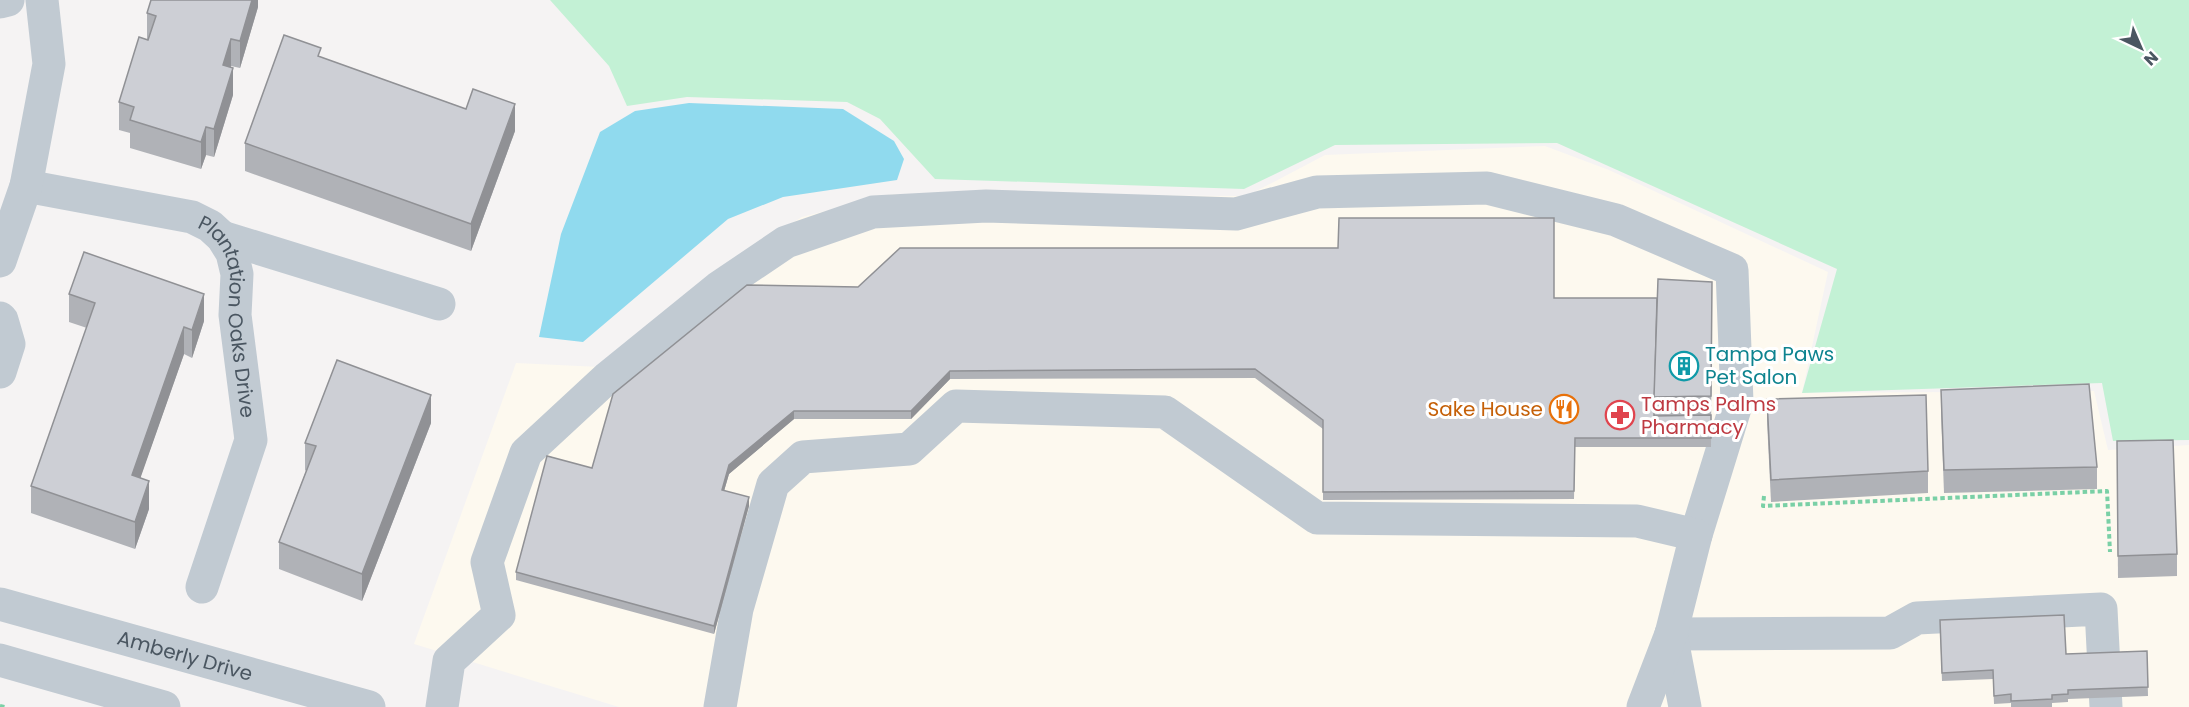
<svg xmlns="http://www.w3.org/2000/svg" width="2189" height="707" viewBox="0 0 2189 707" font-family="Poppins,sans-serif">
<rect width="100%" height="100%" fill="#f5f3f3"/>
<!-- commercial -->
<polygon fill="#fdf9ef" points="1545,146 1609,170 1828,272 1802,393 2094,391 2108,450 2189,445 2189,707 619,707 414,644 516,363 600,367 721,267 802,217 893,194 1247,196 1325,155"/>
<!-- green -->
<polygon fill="#c3f1d5" points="550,0 2189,0 2189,440 2113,441 2102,383 1802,393 1837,269 1557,143 1335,145 1244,189 935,179 880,119 847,102 687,97 627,106 609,66"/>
<!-- water -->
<polygon fill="#90daee" points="689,103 843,109 894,141 904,159 897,180 783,197 728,219 583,342 539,337 561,234 600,132 635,111"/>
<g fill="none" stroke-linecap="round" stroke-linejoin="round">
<!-- path -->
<g stroke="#7ad0a6" stroke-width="4" stroke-dasharray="4.5 3" stroke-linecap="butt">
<polyline points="1764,496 1763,506 2107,491 2110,552"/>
<polyline points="0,706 5,707"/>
</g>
<!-- minor -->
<g stroke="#c1cad2" stroke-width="33">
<polyline points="0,2 8,0"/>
<path id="s1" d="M26,186L192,217L210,226L222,237L232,253L237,274L235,315L251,440L202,587"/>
<polyline points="222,237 439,304"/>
<polyline points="0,261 26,186 49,64 42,0"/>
<polyline points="0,318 2,320 9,344 0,372"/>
<path id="s2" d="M0,604L369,707"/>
<polyline points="1671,634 1890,633 1917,618 2101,609 2106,707"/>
<polyline points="1671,634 1685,707"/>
<polyline points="0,660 164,707"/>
<polyline points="442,707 449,661 499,615 487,562 526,453 607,378 718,288 786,242 873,212 986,206 1236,214 1317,192 1487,188 1616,220 1732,270 1737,402 1696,535"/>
<polyline points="720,707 737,609 773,484 803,457 909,449 956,406 1165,412 1317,518 1637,521 1696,535 1671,634 1643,707"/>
</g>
</g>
<!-- wall -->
<g fill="#b0b2b7">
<polygon points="258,0 258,7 240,68 231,66 230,68 233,95 214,157 206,155 201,169 130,148 130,133 119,130 119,102 147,39 147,13"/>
<polygon points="321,57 466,109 515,131 471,251 245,171 245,143"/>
<polygon points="1338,248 1554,298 1657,298 1712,282 1711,447 1575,447 1574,499 1323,500 1323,429 1255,378 950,379 911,419 794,419 729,474 724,491 749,506 714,634 516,580 516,572 592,468 858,287"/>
<polygon points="69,294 204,321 192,358 184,354 140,478 149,509 135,549 31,513 31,486 87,328 69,322"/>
<polygon points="1941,390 2097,467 2097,489 1944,493 1941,412"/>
<polygon points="1767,399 1928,471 1928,493 1771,502 1767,421"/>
<polygon points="431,423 362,601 279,569 279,542 306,471 305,470 305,443"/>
<polygon points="2117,441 2177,554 2177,576 2118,578"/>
<polygon points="1940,629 2066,654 2147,651 2148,696 2068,699 2068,702 2052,703 2052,707 2011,707 2011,703 1994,704 1993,679 1942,681"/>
</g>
<!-- shaded-wall -->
<g fill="#909195">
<polygon points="252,0 258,0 258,7 240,68 240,41"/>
<polygon points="231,39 231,66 223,93 223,65"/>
<polygon points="233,68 233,95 214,157 214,129"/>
<polygon points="515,104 515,131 471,251 471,224"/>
<polygon points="206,127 206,155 201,169 201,142"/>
<polygon points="204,294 204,321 192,358 192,330"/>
<polygon points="184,327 184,354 132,502 132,475"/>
<polygon points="950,371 950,379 911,419 911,411"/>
<polygon points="431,395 431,423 362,601 362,574"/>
<polygon points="794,411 794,419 729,474 722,498 722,490 729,465"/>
<polygon points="149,481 149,509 135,549 135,522"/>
<polygon points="749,497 749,506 714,634 714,626"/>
</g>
<!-- building -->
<g fill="#cdcfd5" stroke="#909195" stroke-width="1.5">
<polygon points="151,0 252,0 240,41 231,39 223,65 233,68 214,129 206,127 201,142 130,120 134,107 119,102 139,37 148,40 156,16 147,13"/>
<polygon points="284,35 321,48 318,56 466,109 473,89 515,104 471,224 245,143"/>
<polygon points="1339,218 1554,218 1554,298 1657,298 1654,416 1711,415 1711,438 1575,438 1574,491 1323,492 1323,420 1255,369 950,371 911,411 794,411 729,465 722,490 749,497 714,626 516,572 547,456 592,468 613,394 747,285 858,287 900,248 1338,248"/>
<polygon points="84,252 204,294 192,330 184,327 132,475 149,481 135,522 31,486 95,303 69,294"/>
<polygon points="1658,279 1712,282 1711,396 1654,397"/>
<polygon points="337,360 431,395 362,574 279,542 316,446 305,443"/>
<polygon points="2089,384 2097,467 1944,470 1941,390"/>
<polygon points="1926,395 1928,471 1771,480 1767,399"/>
<polygon points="2173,440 2177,554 2118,556 2117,441"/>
<polygon points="2064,615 2066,654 2147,651 2148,687 2068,690 2068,694 2052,695 2052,699 2011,701 2011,694 1994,696 1993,670 1942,673 1940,620"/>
</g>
<!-- icons -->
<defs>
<g id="building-ring" transform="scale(1.5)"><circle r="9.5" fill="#fff" stroke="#0f9aa8" stroke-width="1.5"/><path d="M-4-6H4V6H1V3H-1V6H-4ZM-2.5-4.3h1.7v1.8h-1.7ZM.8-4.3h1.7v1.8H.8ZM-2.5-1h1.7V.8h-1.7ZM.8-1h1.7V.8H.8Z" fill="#0f9aa8"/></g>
<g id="restaurant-ring" transform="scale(1.5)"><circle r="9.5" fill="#fff" stroke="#e8710a" stroke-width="1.5"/><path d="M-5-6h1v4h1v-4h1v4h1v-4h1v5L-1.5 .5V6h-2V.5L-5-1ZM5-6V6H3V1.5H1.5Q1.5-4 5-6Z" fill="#e8710a"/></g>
<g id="pharmacy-ring" transform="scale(1.5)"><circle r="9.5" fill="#fff" stroke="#e0444e" stroke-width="1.5"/><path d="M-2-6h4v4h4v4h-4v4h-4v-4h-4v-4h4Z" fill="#e0444e"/></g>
</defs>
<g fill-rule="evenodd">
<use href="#building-ring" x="1684" y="366"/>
<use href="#restaurant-ring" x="1564" y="409"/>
<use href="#pharmacy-ring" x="1620" y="415"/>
</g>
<g text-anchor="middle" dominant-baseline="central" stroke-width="6" stroke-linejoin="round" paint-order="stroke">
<!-- street labels -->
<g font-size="20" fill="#4a5661" stroke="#fff">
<text stroke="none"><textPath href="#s1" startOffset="284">Plantation Oaks Drive</textPath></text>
<text stroke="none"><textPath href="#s2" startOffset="192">Amberly Drive</textPath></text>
</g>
<!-- culture labels -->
<g font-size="20" fill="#0d838f" stroke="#fff" text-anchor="start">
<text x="1705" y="354">Tampa Paws<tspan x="1705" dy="23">Pet Salon</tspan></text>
</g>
<!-- health labels -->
<g font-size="20" fill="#be3a42" stroke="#fff" text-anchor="start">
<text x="1641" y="404">Tamps Palms<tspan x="1641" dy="23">Pharmacy</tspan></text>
</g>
<!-- food labels -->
<g font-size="20" fill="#c56008" stroke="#fff" text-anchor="end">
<text x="1543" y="409">Sake House</text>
</g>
</g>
<!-- north arrow -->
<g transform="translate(2141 48) rotate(136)" stroke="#ffffff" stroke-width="4.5" paint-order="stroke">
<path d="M0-4.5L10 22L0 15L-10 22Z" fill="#4a5661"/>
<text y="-9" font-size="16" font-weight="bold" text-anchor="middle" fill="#4a5661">N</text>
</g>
</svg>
